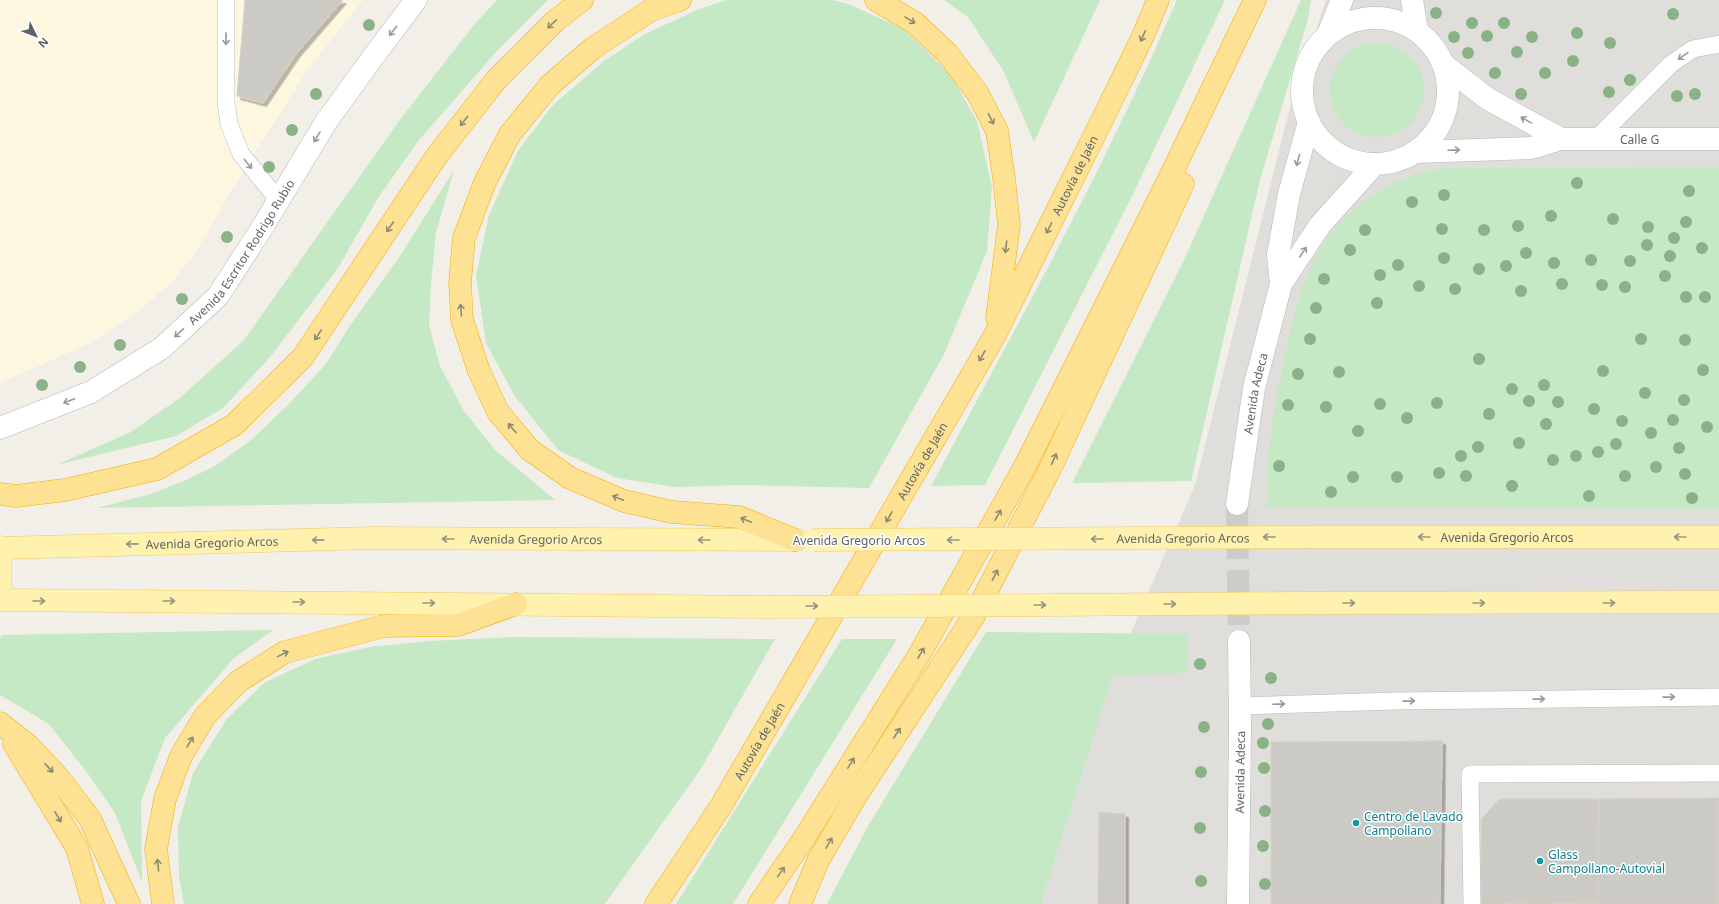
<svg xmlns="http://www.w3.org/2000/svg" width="1719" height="904" viewBox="0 0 1719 904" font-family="'Noto Sans',sans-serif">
<defs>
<filter id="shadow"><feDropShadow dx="3.5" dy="3.5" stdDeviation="0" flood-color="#0004"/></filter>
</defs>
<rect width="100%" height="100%" fill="#f1efe8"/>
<!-- commercial -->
<polygon fill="#fef7e0" points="0,0 363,0 308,69 231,191 196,252 173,281 141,309 90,343 0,383"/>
<!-- industrial -->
<polygon fill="#e0deda" points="1326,0 1719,0 1719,904 1041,904 1113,674 1195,485 1289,111"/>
<!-- green -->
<g fill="#c5e8c5">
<polygon points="497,0 548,0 496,52 419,140 378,198 338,268 271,356 223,408 176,436 56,465 129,433 180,398 244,340 399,121 473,26"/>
<polygon points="726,0 832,0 848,4 904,29 950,74 977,121 992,187 987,251 944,354 869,488 745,485 675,487 617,478 558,450 514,395 486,343 476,276 489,215 518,151 552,106 604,61 645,34 697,10"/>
<polygon points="944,0 1100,0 1034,142 1004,72 968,17"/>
<path d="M1177,0H1225L1132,196L985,485L931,486C1017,326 1105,167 1177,0Z"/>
<polygon points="1301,0 1311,0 1308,19 1260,180 1191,481 1072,483 1184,260"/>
<circle cx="1377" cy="90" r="47"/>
<path d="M1719,167V509L1267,507C1267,492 1267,476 1268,461C1271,426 1278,391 1285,357C1291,331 1296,305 1305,281C1323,228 1367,190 1420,173C1429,170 1440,169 1449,168Z"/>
<polygon points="454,170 436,233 431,283 429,325 440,366 464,411 495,450 555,500 97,508 151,494 186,480 215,466 251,440 288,405 326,364 351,324 400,256"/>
<polygon points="273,630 233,659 165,738 141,801 142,882 115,813 89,775 49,724 0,695 0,640 1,635"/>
<polygon points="986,632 1187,634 1188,673 1113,675 1041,904 827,904 868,826"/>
<polygon points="516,637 775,639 702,767 605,904 184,904 179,877 178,827 193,773 226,720 264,683 315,659 370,647 429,641"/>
<polygon points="842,639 897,639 733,904 676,904"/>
</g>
<!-- building -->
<g fill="#cccac5" stroke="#d6d1c6" filter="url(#shadow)">
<polygon points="245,0 343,0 296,54 263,103 237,96"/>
<polygon points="1442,741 1440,904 1271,904 1271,742"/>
<polygon points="1719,798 1719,904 1598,904 1599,799"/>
<polygon points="1499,799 1599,799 1598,902 1481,904 1481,820"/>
<polygon points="1099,812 1125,814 1125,904 1098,904"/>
<polygon points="1598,902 1598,904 1547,904"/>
</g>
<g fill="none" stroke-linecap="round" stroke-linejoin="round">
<!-- minor-tunnel -->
<polyline stroke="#ccccc8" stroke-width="22" stroke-dasharray="22 11" stroke-linecap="butt" points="1237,504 1239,641"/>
<!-- service casing -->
<g stroke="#b5b8bc" stroke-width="18">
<g id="service">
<polyline points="226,0 226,102 229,124 241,154 279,201"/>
<polyline points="1595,140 1671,64 1693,49 1719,44"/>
<polyline points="1240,706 1395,701 1719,697"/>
<polyline points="1472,904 1470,774 1719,773"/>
</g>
</g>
<!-- minor casing -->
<g stroke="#b5b8bc" stroke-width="23">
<g id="minor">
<polyline points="1412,0 1417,31"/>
<circle cx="1375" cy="91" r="73"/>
<polyline points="1328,34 1342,0"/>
<polyline points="1444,65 1488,99 1561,139"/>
<path id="s1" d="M1415,152L1531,148L1561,139H1719"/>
<polyline points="1281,284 1278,255 1289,194 1309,122"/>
<path id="s2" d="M0,428L91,392L162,348L218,296L260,231L326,122L373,57L416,0"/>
<path id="s3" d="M1237,504L1254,388L1281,284L1320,225L1375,164"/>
<path id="s4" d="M1238,904L1240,727L1239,641"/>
</g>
</g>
<!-- primary casing -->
<g stroke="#f2c960" stroke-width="23">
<g id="primary">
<path id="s5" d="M1308,537H1719"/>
<polyline points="0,547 0,591"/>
<path id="s6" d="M0,548L373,538L796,540"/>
<polyline points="0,600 773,607"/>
<polyline points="1310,603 1719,602"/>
</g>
</g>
<!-- motorway casing -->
<g stroke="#f9ab00" stroke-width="23">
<g id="motorway">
<polyline points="680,0 651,10 593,48 550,85 510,134 485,182 464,238 460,282 462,320 479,371 498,412 530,450 570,478 624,501 672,512 739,517 795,540"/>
<polyline points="876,0 915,23 947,53 978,94 997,131 1004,178 1009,225 997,318"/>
<polyline points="0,494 16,496 65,490 157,469 234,425 303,357 436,157 496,80 555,21 582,0"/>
<polyline points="0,723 29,746 58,777 90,819 129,904"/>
<polyline points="14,744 77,848 93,904"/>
<polyline points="163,904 156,849 165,799 181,756 205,716 239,681 285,652 384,626 458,625 516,604"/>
<path id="s7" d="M656,904L721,806L995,335L1106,112L1143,36L1158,0"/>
<polyline points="759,904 803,840 919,655 1024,468 1169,179 1255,0"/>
<polyline points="800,904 818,861 856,796 974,616 1051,467 1183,184"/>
</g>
</g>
<!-- service -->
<use href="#service" stroke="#fff" stroke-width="17"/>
<!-- minor -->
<use href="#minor" stroke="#fff" stroke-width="22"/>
<!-- primary -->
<use href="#primary" stroke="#fff2af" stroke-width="22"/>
<!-- motorway -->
<use href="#motorway" stroke="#fde293" stroke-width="22"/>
<!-- primary-bridge casing -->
<g stroke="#f2c960" stroke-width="23" stroke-linecap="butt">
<g id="primary-bridge">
<path id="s8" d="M813,540L1308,537"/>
<polyline points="773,607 1310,603"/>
</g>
</g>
<!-- primary-bridge -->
<use href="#primary-bridge" stroke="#fff2af" stroke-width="22"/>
</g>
<!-- trees -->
<g fill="#89b387">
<circle cx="1436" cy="13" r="6"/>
<circle cx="1673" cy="14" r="6"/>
<circle cx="1472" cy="23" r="6"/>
<circle cx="1504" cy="23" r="6"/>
<circle cx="369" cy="25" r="6"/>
<circle cx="1577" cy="33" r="6"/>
<circle cx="1487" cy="36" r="6"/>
<circle cx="1454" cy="37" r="6"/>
<circle cx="1532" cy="37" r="6"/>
<circle cx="1610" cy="43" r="6"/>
<circle cx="1517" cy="52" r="6"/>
<circle cx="1468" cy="53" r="6"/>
<circle cx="1573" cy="61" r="6"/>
<circle cx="1495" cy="73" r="6"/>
<circle cx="1545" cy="73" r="6"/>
<circle cx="1630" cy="80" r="6"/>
<circle cx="1609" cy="92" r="6"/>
<circle cx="316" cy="94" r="6"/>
<circle cx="1521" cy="94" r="6"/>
<circle cx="1695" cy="94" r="6"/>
<circle cx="1677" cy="96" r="6"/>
<circle cx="292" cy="130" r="6"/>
<circle cx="269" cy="167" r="6"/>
<circle cx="1577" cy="183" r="6"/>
<circle cx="1689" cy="191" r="6"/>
<circle cx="1444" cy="195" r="6"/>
<circle cx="1412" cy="202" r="6"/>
<circle cx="1551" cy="216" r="6"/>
<circle cx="1613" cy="219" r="6"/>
<circle cx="1686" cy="222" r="6"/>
<circle cx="1518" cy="226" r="6"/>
<circle cx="1648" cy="227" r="6"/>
<circle cx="1442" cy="229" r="6"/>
<circle cx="1365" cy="230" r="6"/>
<circle cx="1484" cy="230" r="6"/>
<circle cx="227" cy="237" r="6"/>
<circle cx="1674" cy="238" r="6"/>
<circle cx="1647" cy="245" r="6"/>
<circle cx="1702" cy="248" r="6"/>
<circle cx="1350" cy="250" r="6"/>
<circle cx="1526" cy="253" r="6"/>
<circle cx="1670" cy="256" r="6"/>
<circle cx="1444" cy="258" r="6"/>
<circle cx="1591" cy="260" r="6"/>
<circle cx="1630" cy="261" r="6"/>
<circle cx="1554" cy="263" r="6"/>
<circle cx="1398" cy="265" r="6"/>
<circle cx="1506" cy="266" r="6"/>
<circle cx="1479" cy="269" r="6"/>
<circle cx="1380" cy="275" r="6"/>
<circle cx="1665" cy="276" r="6"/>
<circle cx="1324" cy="279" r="6"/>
<circle cx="1562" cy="284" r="6"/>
<circle cx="1602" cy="285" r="6"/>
<circle cx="1419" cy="286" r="6"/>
<circle cx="1625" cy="287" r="6"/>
<circle cx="1455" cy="289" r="6"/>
<circle cx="1521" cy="291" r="6"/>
<circle cx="1686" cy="297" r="6"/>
<circle cx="1705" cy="297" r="6"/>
<circle cx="182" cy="299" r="6"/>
<circle cx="1377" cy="303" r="6"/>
<circle cx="1316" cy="308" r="6"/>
<circle cx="1310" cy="339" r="6"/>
<circle cx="1641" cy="339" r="6"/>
<circle cx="1685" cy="340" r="6"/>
<circle cx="120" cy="345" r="6"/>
<circle cx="1479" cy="359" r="6"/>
<circle cx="80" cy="367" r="6"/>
<circle cx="1703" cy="370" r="6"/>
<circle cx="1603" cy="371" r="6"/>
<circle cx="1339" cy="372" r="6"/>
<circle cx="1298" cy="374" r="6"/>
<circle cx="42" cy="385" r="6"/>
<circle cx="1544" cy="385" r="6"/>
<circle cx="1512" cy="389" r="6"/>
<circle cx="1645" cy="393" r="6"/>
<circle cx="1684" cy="400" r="6"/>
<circle cx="1529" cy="401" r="6"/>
<circle cx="1558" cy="402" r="6"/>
<circle cx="1437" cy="403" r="6"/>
<circle cx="1380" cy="404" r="6"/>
<circle cx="1288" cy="405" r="6"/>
<circle cx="1326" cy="407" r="6"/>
<circle cx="1594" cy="409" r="6"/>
<circle cx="1489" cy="414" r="6"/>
<circle cx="1407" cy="418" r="6"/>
<circle cx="1673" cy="420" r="6"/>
<circle cx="1622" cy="421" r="6"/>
<circle cx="1546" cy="424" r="6"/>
<circle cx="1707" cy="427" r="6"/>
<circle cx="1358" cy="431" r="6"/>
<circle cx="1651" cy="433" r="6"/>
<circle cx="1519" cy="443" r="6"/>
<circle cx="1616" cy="444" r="6"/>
<circle cx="1478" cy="447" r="6"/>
<circle cx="1679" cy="448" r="6"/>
<circle cx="1598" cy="452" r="6"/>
<circle cx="1461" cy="456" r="6"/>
<circle cx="1576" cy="456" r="6"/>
<circle cx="1553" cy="460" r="6"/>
<circle cx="1279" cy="466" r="6"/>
<circle cx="1656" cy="467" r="6"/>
<circle cx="1439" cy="473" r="6"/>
<circle cx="1685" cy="474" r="6"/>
<circle cx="1466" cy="476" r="6"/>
<circle cx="1625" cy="476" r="6"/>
<circle cx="1353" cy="477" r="6"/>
<circle cx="1397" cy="477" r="6"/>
<circle cx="1512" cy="486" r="6"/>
<circle cx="1331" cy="492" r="6"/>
<circle cx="1589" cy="496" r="6"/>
<circle cx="1692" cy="498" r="6"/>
<circle cx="1200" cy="664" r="6"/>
<circle cx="1271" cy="678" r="6"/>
<circle cx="1268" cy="724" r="6"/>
<circle cx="1204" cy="727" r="6"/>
<circle cx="1263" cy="743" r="6"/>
<circle cx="1264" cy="768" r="6"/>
<circle cx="1201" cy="772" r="6"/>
<circle cx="1265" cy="811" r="6"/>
<circle cx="1200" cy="828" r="6"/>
<circle cx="1263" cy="846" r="6"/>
<circle cx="1201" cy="881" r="6"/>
<circle cx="1265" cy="884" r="6"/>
</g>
<!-- one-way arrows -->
<defs><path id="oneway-shaft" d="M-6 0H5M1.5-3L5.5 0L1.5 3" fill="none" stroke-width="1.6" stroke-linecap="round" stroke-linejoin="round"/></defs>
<g stroke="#8e8975">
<use href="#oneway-shaft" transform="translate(910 20) rotate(32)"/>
<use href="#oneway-shaft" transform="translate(552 24) rotate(136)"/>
<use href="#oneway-shaft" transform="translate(1143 36) rotate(114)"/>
<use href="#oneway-shaft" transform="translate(991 119) rotate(63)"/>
<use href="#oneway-shaft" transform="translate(464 121) rotate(128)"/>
<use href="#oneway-shaft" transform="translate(390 227) rotate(124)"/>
<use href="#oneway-shaft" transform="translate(1049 228) rotate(116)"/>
<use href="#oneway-shaft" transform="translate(1006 247) rotate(97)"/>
<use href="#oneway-shaft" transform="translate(461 310) rotate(-94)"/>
<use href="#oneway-shaft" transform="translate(318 335) rotate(124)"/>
<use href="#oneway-shaft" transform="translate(982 356) rotate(120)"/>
<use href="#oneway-shaft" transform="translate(512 428) rotate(-130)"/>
<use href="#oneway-shaft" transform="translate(1054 459) rotate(-65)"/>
<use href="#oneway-shaft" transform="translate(618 498) rotate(-158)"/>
<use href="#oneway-shaft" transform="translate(998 515) rotate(-61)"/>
<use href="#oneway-shaft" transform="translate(889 517) rotate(120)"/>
<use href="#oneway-shaft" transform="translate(746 520) rotate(-158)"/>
<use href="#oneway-shaft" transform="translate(995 575) rotate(-63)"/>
<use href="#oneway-shaft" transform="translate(921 653) rotate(-60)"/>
<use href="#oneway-shaft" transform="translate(283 654) rotate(-26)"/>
<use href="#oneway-shaft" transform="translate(897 733) rotate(-57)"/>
<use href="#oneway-shaft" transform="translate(190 742) rotate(-59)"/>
<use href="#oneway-shaft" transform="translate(851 763) rotate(-58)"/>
<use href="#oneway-shaft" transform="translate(49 768) rotate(47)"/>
<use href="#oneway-shaft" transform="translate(58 817) rotate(59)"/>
<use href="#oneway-shaft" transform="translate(829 843) rotate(-60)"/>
<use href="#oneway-shaft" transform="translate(158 865) rotate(-96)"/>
<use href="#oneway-shaft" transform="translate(781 872) rotate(-55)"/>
</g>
<g stroke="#979a9d">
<use href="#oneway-shaft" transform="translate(393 31) rotate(128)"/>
<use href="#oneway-shaft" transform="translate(226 39) rotate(90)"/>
<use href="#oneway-shaft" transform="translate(1683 56) rotate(145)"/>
<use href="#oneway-shaft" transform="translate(1526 120) rotate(-151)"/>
<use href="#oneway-shaft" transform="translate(317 137) rotate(121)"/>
<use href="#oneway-shaft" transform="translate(1454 150) rotate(-2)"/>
<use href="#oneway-shaft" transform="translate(1298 160) rotate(106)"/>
<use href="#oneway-shaft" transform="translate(248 164) rotate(51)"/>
<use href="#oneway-shaft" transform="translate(1303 252) rotate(-56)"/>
<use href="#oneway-shaft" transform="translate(179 333) rotate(137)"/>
<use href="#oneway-shaft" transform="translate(69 401) rotate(159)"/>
<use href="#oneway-shaft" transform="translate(1669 697) rotate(-1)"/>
<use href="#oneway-shaft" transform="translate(1539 699) rotate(-1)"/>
<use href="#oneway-shaft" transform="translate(1409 701) rotate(-1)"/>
<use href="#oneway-shaft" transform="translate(1279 704) rotate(-2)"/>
</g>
<g stroke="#979581">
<use href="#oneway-shaft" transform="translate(1269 537) rotate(180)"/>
<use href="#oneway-shaft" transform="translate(1424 537) rotate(180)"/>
<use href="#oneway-shaft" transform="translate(1680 537) rotate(180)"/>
<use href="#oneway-shaft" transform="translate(448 539) rotate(-180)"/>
<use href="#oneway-shaft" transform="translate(1097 539) rotate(180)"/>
<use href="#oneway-shaft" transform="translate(318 540) rotate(179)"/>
<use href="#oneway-shaft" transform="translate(704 540) rotate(-180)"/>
<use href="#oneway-shaft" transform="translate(953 540) rotate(180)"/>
<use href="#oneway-shaft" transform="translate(132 544) rotate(179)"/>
<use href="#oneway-shaft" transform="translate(39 601)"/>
<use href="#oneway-shaft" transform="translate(169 601)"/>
<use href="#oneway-shaft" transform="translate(299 602)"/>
<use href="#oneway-shaft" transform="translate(429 603)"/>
<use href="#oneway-shaft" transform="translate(1349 603)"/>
<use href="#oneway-shaft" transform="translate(1479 603)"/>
<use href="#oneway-shaft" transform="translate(1609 603)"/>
<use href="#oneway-shaft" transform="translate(1170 604)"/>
<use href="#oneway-shaft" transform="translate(1040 605)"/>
<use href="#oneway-shaft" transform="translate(812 606)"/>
</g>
<!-- markers -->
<g fill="#0f9aa8" stroke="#fff" stroke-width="1.5">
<circle cx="1356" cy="823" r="4"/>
<circle cx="1540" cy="861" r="4"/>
</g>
<g text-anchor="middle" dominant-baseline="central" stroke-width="3" stroke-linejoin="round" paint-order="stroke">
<!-- street labels -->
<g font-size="12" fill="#5f6368" stroke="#fff">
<text stroke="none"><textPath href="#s1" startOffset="226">Calle G</textPath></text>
<text stroke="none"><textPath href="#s7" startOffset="841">Autovía de Jaén</textPath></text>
<text stroke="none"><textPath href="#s2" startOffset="307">Avenida Escritor Rodrigo Rubio</textPath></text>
<text stroke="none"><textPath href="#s3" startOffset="112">Avenida Adeca</textPath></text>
<text stroke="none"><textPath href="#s7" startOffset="517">Autovía de Jaén</textPath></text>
<text stroke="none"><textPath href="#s5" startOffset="199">Avenida Gregorio Arcos</textPath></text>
<text stroke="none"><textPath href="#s8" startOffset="370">Avenida Gregorio Arcos</textPath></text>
<text stroke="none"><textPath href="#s6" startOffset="536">Avenida Gregorio Arcos</textPath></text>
<text x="859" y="540">Avenida Gregorio Arcos</text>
<text stroke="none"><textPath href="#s6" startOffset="212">Avenida Gregorio Arcos</textPath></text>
<text stroke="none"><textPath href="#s7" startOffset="193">Autovía de Jaén</textPath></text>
<text stroke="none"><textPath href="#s4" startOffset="132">Avenida Adeca</textPath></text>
</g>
<!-- culture labels -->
<g font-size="12" fill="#0d838f" stroke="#fff" text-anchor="start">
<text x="1364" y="816">Centro de Lavado<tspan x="1364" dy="14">Campollano</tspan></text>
<text x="1548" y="854">Glass<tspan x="1548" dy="14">Campollano-Autovial</tspan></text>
</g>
</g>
<!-- north arrow -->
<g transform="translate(36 36) rotate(133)" stroke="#ffffff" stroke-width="3" paint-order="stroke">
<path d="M0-3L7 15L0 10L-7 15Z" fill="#5f6368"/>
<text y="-6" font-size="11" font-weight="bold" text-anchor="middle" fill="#5f6368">N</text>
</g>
</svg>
